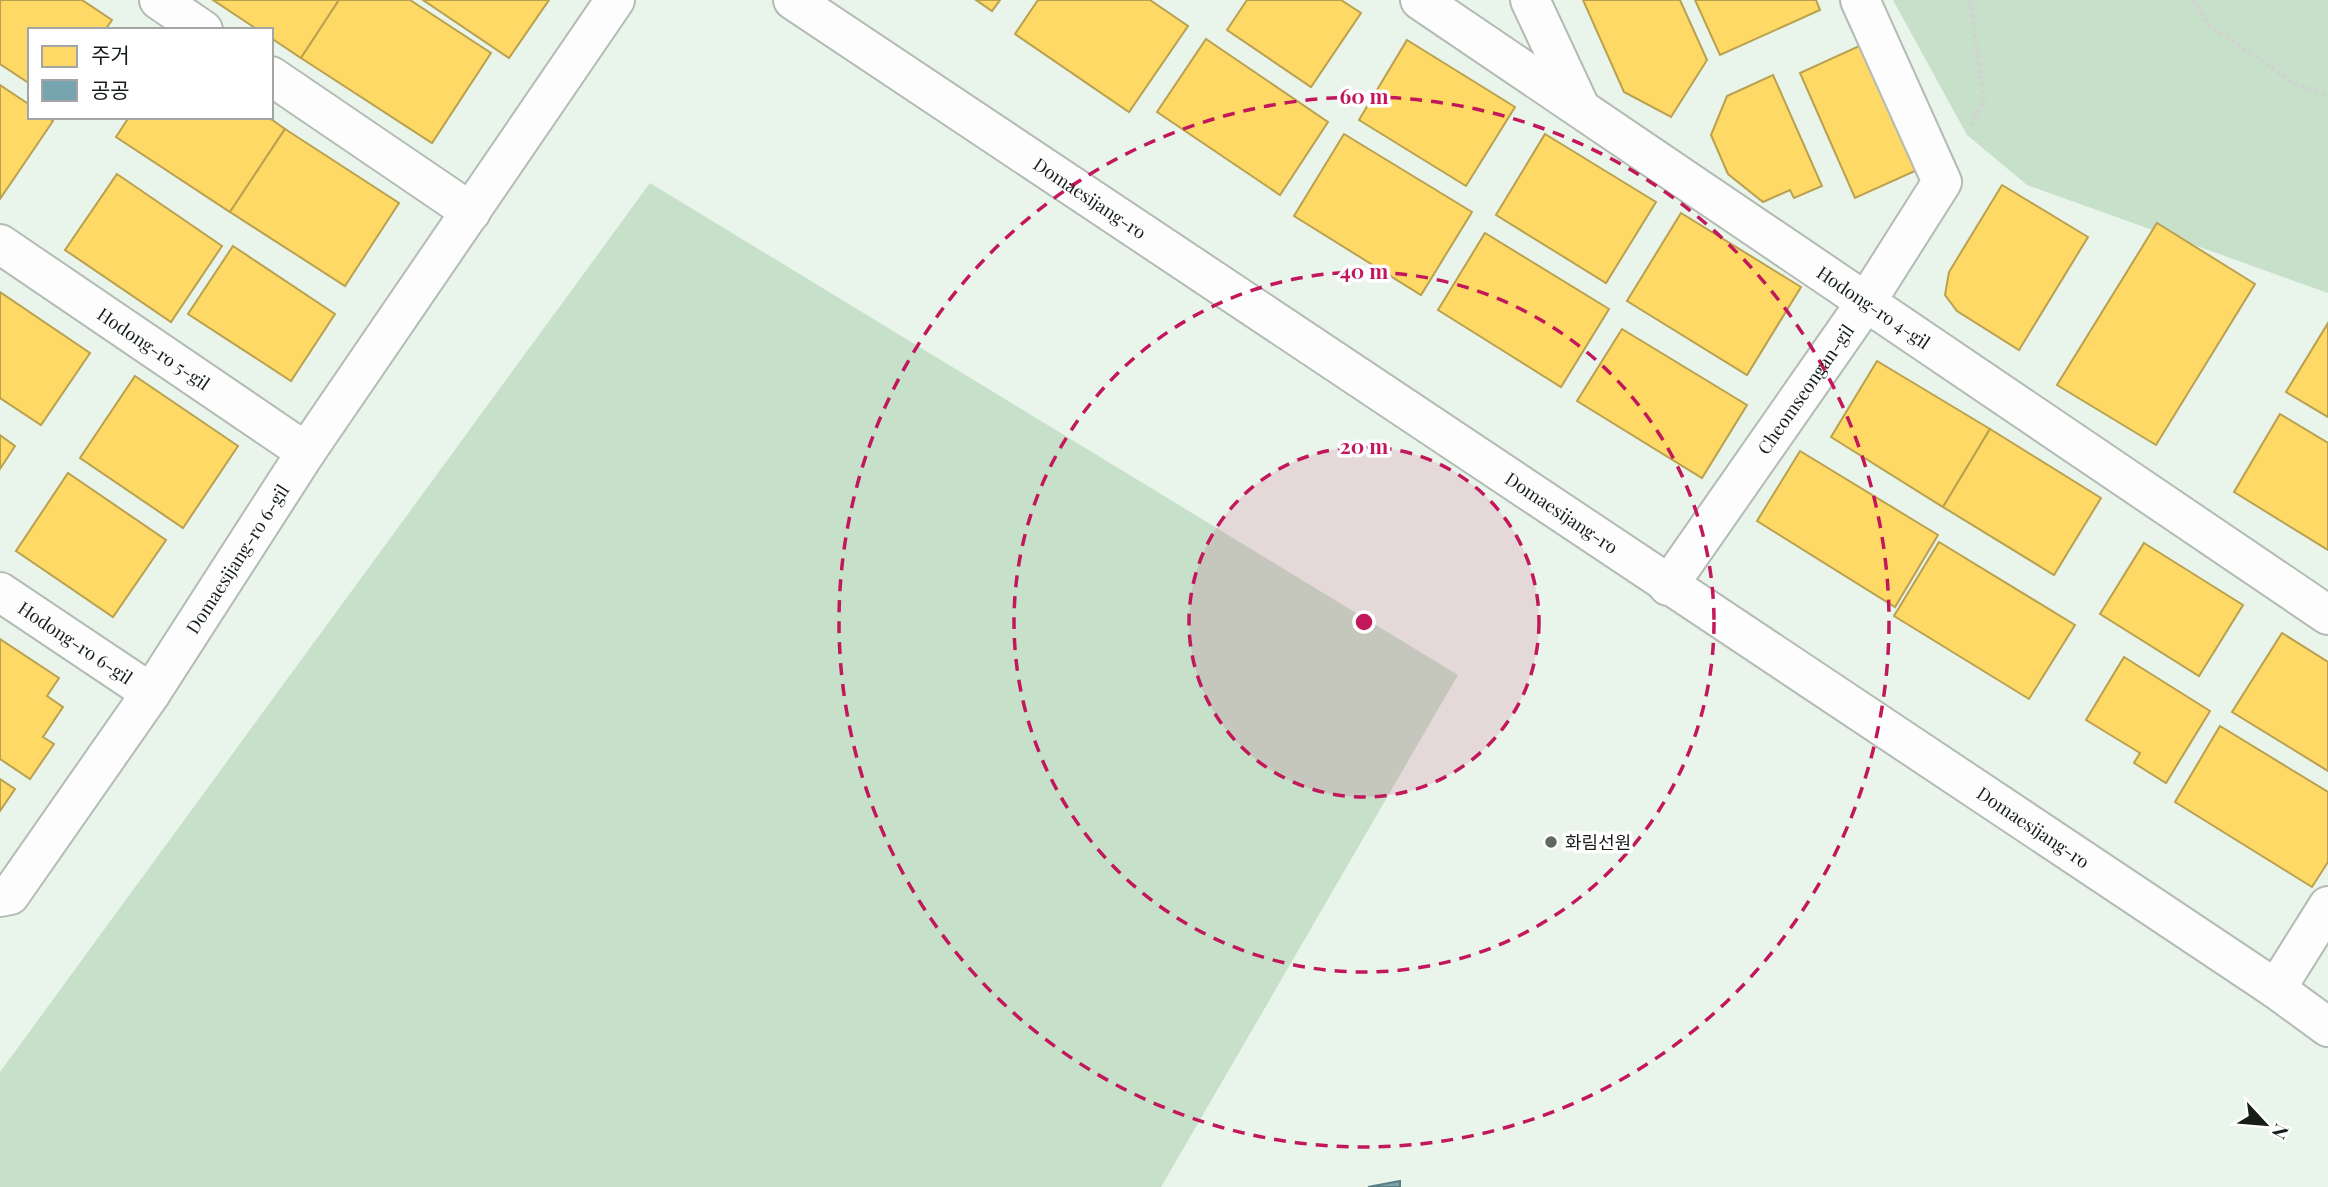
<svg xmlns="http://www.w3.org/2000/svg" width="2328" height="1187" viewBox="0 0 2328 1187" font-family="'Playfair Display','Noto Sans KR',serif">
<rect width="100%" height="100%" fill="#e9f4ea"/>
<!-- green -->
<g fill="#c7e0ca">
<polygon points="1893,0 2328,0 2328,293 2027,185 1967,135"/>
<polygon points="650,183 1458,675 1161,1187 0,1187 0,1072"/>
</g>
<!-- homes -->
<g fill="#ffd966" stroke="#b9a14f" stroke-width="2">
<polygon points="0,0 82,0 112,20 105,30 30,30 30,84 0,64"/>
<polygon points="213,0 339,0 301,58 271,38 271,30 258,30"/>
<polygon points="339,0 410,0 491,53 432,143 301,58"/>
<polygon points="423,0 549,0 509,58"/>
<polygon points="976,0 1000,0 992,11"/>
<polygon points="1038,0 1150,0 1188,26 1129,112 1015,34"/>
<polygon points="1247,0 1341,0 1361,13 1311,87 1227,30"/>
<polygon points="1583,0 1680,0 1707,60 1671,117 1624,92"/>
<polygon points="1695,0 1816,0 1820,10 1720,55"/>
<polygon points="1206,39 1328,122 1280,195 1157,112"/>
<polygon points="1407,40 1515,107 1466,186 1359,120"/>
<polygon points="1870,41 1926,166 1855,198 1800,73"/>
<polygon points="1773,75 1822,186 1794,198 1790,190 1763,202 1728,174 1711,135 1727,96"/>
<polygon points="0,85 30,105 30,117 48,117 53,121 0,199"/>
<polygon points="129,117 268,117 285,129 230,212 116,137"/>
<polygon points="285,129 399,203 345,286 230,212"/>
<polygon points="1344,134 1472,212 1421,295 1294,216"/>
<polygon points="1545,134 1656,202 1606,283 1496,215"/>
<polygon points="117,174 222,246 171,322 65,250"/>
<polygon points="2002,185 2088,237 2019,350 1957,311 1945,295 1949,272"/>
<polygon points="1681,213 1801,287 1747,375 1627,301"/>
<polygon points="2157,223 2255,284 2156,445 2057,385"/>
<polygon points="1485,233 1609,309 1561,387 1438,310"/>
<polygon points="233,246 335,314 291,381 188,314"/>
<polygon points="0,292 90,353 41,425 0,398"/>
<polygon points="2328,323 2328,417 2286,392"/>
<polygon points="1622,329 1747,405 1702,478 1577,401"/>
<polygon points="1877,361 1990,429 1943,507 1831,437"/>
<polygon points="135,376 238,446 183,528 80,458"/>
<polygon points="2280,414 2328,443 2328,550 2234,492"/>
<polygon points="1990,429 2101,498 2054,575 1943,507"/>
<polygon points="0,435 15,446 0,469"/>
<polygon points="1800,451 1938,535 1895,607 1757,521"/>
<polygon points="68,473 166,540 113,617 16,551"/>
<polygon points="1939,542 2075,625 2029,699 1894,616"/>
<polygon points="2144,543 2243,605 2199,676 2100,614"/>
<polygon points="2282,633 2328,662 2328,771 2232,712"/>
<polygon points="0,639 59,678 47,696 63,707 43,737 54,744 30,779 0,759"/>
<polygon points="2124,657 2210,711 2166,783 2134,763 2140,753 2086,720"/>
<polygon points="2220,726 2328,792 2328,862 2312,887 2175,802"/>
<polygon points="0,779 15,789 0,811"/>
</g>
<!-- public -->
<polygon fill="#76a5af" stroke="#5a7c82" stroke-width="2" points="1400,1181 1400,1187 1368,1187"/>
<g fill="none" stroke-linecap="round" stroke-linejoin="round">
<!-- minor casing -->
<g stroke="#b3bbb4" stroke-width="42">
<g id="minor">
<polyline points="159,0 203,30"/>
<path id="s1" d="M1420,0L2328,615"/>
<polyline points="1530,0 1579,105"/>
<polyline points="271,76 471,212"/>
<path id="s2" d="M0,244L306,452"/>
<path id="s3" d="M1668,586L1866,302L1942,182L1860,0"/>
<path id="s4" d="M0,592L151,693"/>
<path id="s5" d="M0,897L10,895L151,693L306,452L615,0"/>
<polyline points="2276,989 2328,906"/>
</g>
</g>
<!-- tertiary casing -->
<g stroke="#b3bbb4" stroke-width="42">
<g id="tertiary">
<path id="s6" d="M793,0L2276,989L2328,1027"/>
</g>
</g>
<!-- path -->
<g stroke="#d0d3d0" stroke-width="4.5" stroke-dasharray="3.5 3.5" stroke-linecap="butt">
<polyline points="1970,0 1984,98 1972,125"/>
<polyline points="2194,0 2209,25 2296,84 2328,95"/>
</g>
<!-- minor -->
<use href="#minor" stroke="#fcfdfc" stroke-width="38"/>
<!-- tertiary -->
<use href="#tertiary" stroke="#fcfdfc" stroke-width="38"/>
</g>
<!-- distance rings -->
<circle cx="1364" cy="622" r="175" fill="#c2185b" fill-opacity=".12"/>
<g fill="none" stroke="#c2185b" stroke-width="3.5" stroke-dasharray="12 9">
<circle cx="1364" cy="622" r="175"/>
<circle cx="1364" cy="622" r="350"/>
<circle cx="1364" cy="622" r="525"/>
</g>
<!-- markers -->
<circle fill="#606962" stroke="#fff" stroke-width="2.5" cx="1551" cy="842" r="7"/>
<g text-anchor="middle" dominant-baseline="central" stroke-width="7" stroke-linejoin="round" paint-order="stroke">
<!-- street labels -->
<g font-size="18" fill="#171e18" stroke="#fff">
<text stroke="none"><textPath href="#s6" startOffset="357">Domaesijang-ro</textPath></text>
<text stroke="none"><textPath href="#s1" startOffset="548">Hodong-ro 4-gil</textPath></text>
<text stroke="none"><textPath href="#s2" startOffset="186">Hodong-ro 5-gil</textPath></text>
<text stroke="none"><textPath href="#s3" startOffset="240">Cheomseongan-gil</textPath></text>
<text stroke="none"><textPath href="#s6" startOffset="924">Domaesijang-ro</textPath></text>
<text stroke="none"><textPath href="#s5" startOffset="416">Domaesijang-ro 6-gil</textPath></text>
<text stroke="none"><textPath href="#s4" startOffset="91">Hodong-ro 6-gil</textPath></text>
<text stroke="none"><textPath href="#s6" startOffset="1491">Domaesijang-ro</textPath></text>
</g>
<!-- poi labels -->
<g font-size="18" fill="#171e18" stroke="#fff" text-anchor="start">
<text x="1565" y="842">화림선원</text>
</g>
</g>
<circle cx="1364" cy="622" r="10" fill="#c2185b" stroke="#fff" stroke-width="3.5"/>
<g font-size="21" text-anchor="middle" font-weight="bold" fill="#c2185b" stroke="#fff" stroke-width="7" stroke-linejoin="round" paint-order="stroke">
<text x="1364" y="104">60 m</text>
<text x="1364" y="279">40 m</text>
<text x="1364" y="454">20 m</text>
</g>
<!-- legend -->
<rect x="28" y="28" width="245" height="91" fill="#ffffff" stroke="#a2a5a3" stroke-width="2"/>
<rect x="42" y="46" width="35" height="21" fill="#ffd966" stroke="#a2a5a3" stroke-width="2"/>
<text x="91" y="63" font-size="21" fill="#171e18">주거</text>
<rect x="42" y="80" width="35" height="21" fill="#76a5af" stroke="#a2a5a3" stroke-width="2"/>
<text x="91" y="98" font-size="21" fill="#171e18">공공</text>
<!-- north arrow -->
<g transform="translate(2265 1124) rotate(116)" stroke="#ffffff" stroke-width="5" paint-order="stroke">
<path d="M0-5L12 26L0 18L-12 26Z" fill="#171e18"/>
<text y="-10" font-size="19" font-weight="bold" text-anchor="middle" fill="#171e18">N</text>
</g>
</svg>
